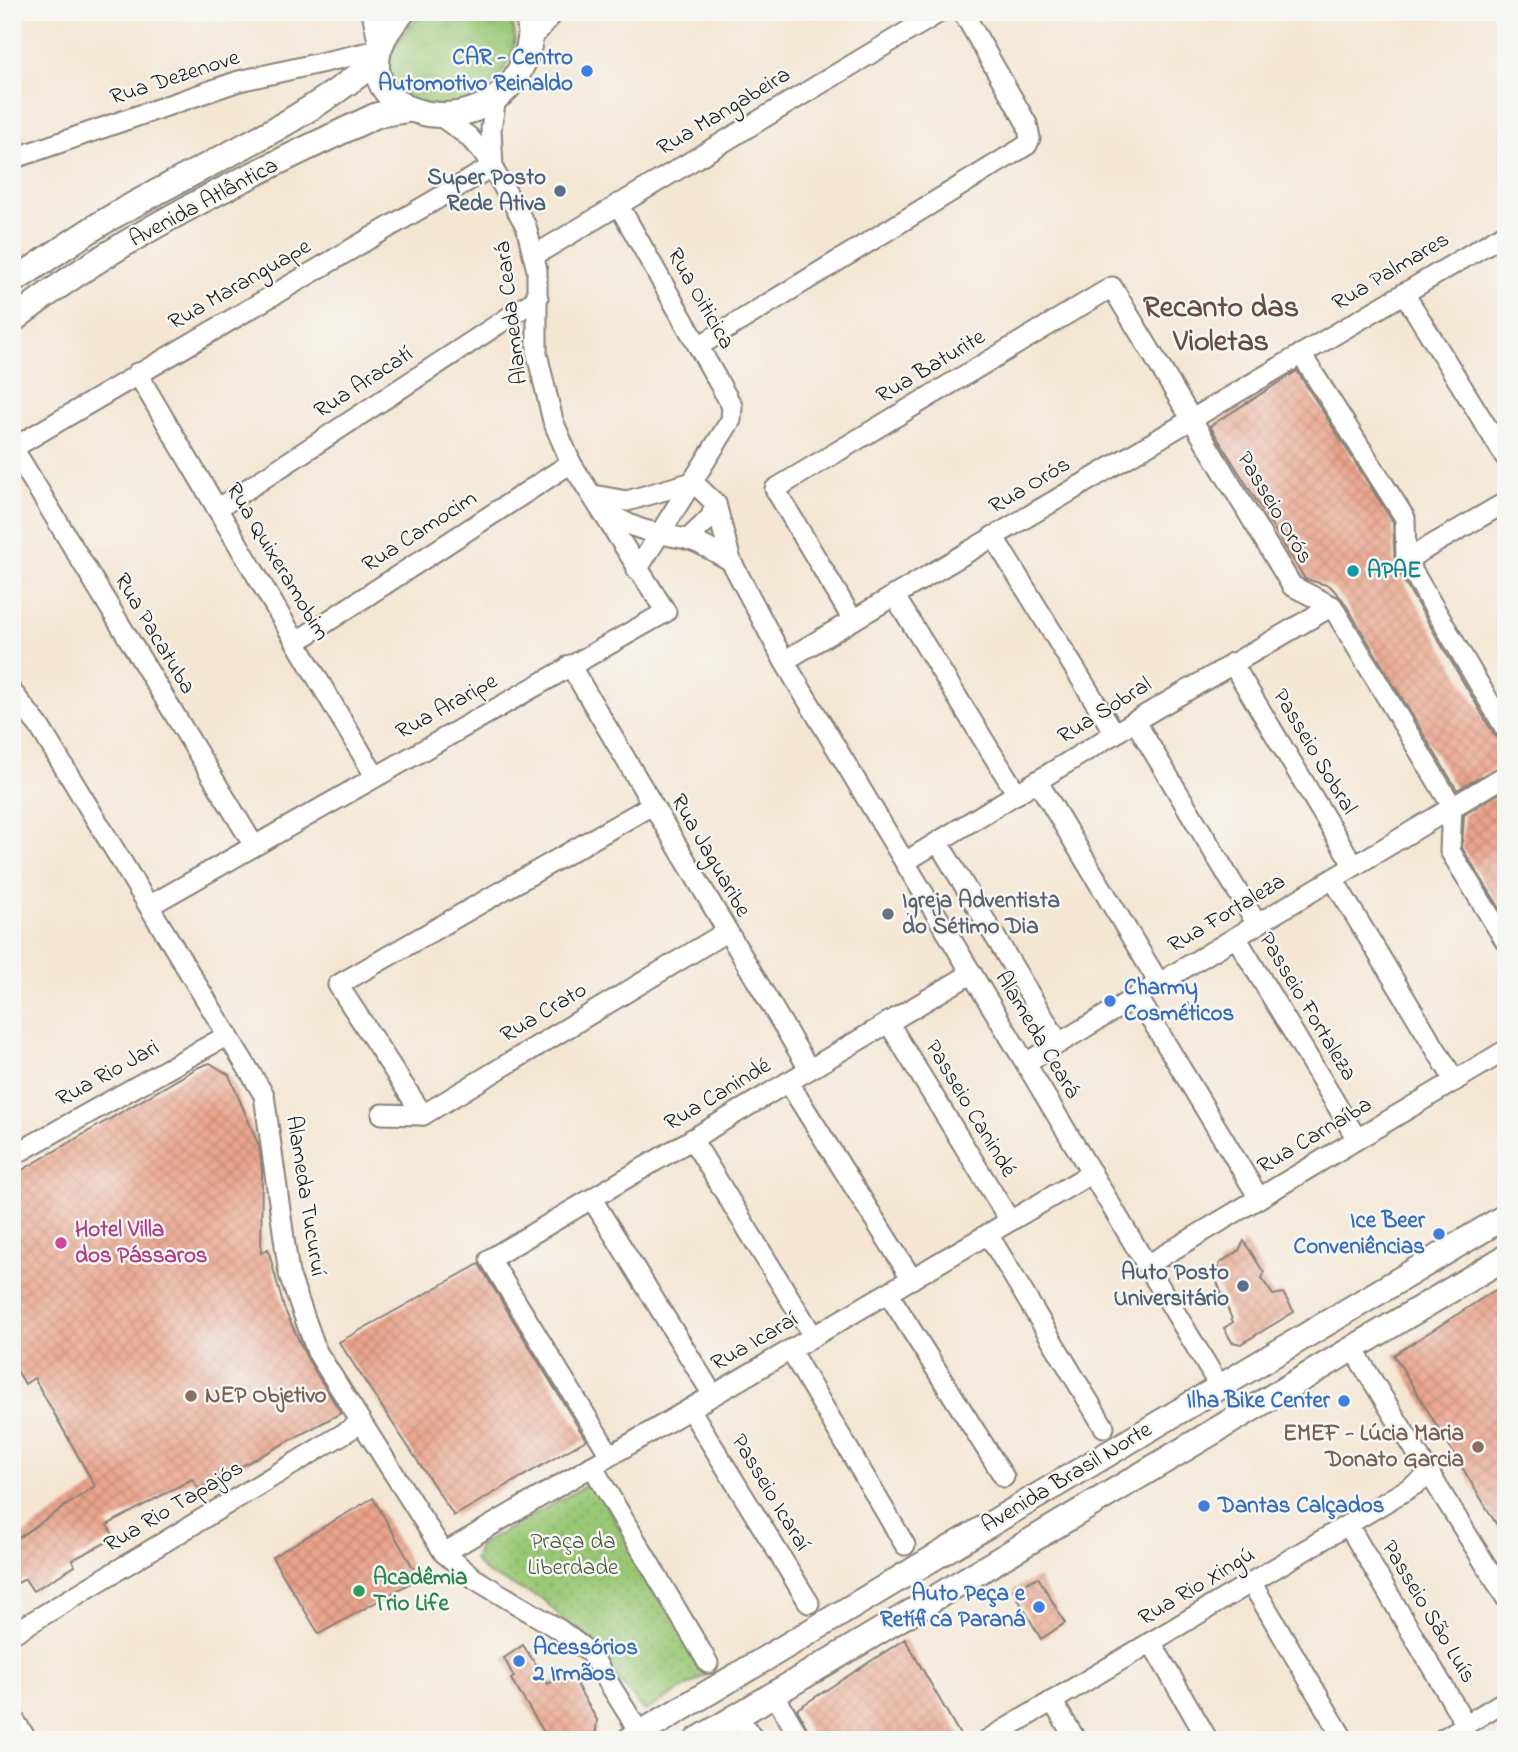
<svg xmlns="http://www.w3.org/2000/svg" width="1518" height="1752" viewBox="0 0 1518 1752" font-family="'Indie Flower',sans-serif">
<defs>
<pattern id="grass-tufts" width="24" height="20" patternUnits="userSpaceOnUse" patternTransform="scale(1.75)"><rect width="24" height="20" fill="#99c774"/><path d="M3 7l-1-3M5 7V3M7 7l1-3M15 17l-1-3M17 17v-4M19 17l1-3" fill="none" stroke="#83aa64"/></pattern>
<pattern id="park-dots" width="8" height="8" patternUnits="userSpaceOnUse" patternTransform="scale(1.75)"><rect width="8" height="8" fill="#99c774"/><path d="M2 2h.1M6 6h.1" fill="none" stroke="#83aa64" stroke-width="1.8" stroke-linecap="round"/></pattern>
<pattern id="building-cross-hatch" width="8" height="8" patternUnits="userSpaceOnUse" patternTransform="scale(1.75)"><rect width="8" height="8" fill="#eaa38b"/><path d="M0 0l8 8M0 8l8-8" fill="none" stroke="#c88c77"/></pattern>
</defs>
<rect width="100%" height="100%" fill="#f6f6f2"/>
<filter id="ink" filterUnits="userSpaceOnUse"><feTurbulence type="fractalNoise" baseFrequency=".0143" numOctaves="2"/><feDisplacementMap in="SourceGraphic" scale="14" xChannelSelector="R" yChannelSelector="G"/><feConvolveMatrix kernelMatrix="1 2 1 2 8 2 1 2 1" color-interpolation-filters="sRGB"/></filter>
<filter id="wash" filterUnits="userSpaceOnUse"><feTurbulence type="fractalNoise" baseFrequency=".00686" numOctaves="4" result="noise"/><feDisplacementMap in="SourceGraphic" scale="28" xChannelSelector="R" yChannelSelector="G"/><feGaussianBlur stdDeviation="1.57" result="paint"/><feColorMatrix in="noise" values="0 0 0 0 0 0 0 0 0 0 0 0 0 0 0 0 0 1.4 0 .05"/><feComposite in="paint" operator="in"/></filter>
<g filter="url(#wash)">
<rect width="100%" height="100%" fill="#f4e6d3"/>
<!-- grass -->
<path fill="url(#grass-tufts)" stroke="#5a7248" stroke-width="2" d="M425,12H504C537,45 488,99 454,106C442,109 423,103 411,102L388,76C390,47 402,30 425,12Z"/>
<!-- park -->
<polygon fill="url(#park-dots)" stroke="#5a7248" stroke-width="2" points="592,1482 708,1674 645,1711 590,1647 544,1600 486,1573 474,1560 479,1545"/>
<g id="blocks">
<!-- building -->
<g fill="url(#building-cross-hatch)">
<polygon points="1297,371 1393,522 1395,566 1495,736 1506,743 1506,763 1457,790 1343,600 1330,586 1305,579 1210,426"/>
<polygon points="1506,789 1506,918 1462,848 1464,815"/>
<polygon points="210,1063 229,1075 259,1146 262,1171 261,1253 268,1249 284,1308 307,1358 341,1413 199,1489 192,1479 107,1525 115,1538 72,1560 75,1566 33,1591 25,1579 12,1586 12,1542 95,1486 34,1378 25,1384 12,1362 12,1176 199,1067"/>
<polygon points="1244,1241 1264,1273 1262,1279 1273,1295 1283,1293 1294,1312 1241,1344 1232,1342 1224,1328 1233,1322 1215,1277 1220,1263 1239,1250"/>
<polygon points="479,1264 586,1440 454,1516 339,1342"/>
<polygon points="1506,1283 1506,1540 1394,1355"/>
<polygon points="373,1498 419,1578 319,1634 272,1557"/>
<polygon points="1038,1577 1065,1623 1041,1639 1013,1590"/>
<polygon points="905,1639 963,1740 813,1740 797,1709"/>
<polygon points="523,1645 548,1684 570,1673 597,1720 595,1740 549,1740 511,1679 514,1677 504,1658"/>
</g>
</g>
</g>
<g filter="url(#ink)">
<use href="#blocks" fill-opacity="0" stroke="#888178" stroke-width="2"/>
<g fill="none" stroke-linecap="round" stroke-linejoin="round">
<!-- minor casing -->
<g stroke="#888178" stroke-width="23">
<g id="minor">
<polyline points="372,12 379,46"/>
<polyline points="12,159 239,81 378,50"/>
<polyline points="493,166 491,129 496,98"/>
<polyline points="618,204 732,406 731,420 637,570"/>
<polyline points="535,255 940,12"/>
<polyline points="1404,293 1506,458"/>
<polyline points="699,346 1027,145 1030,138 1027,124 963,12"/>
<polyline points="1301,354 1405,518 1406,560 1506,730"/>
<polyline points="137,373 375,776"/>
<polyline points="593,495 627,501 693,482 716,504 731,561 784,661 1220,1387"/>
<polyline points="217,509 538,298"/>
<path d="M604,510C638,532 648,531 686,539C701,542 717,554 731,561"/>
<polyline points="993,536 1115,734"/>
<polyline points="688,539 710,518 716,504"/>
<polyline points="1406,560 1506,502"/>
<polyline points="894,595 1017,794"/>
<polyline points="1332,606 1452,806 1450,851 1506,942"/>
<polyline points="853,620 775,489 1112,287 1292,586 1332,606"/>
<polyline points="296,642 571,463"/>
<polyline points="784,661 1506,233"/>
<polyline points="1232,663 1354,866"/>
<polyline points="570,665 809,1069"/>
<polyline points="12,692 39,726 264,1095 289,1274 317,1352 444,1553 475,1579 560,1630 590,1653 640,1733"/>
<polyline points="1135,721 1257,924"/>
<polyline points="1038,782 1159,983"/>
<polyline points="938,842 1059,1043"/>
<polyline points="253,844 13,448 493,166"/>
<polyline points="905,862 1135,721 1332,606"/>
<polyline points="1333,879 1455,1081"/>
<polyline points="149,906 666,612 571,463 553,421 537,354 537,270 526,226 485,155 468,136 440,116"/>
<polyline points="1236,937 1357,1139"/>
<polyline points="1137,996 1259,1198"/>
<polyline points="888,1022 1010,1221"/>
<polyline points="1026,1063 1506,775"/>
<polyline points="788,1082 912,1279"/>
<polyline points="382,1114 423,1115 726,932"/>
<polyline points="423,1115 338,985 652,805"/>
<polyline points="692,1139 813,1336"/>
<polyline points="12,1156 228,1035"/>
<polyline points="592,1199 713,1395"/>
<polyline points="988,1234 1104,1427"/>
<polyline points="1149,1264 1506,1050"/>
<polyline points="888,1293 1004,1477"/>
<polyline points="1353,1349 1506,1598"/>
<polyline points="790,1350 905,1545"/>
<polyline points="690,1409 809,1603"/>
<polyline points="610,1455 490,1259 972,973"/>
<polyline points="592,1466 708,1663"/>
<polyline points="1348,1525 1466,1725"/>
<polyline points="444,1553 1092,1173"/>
<polyline points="1251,1582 1344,1740"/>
<polyline points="12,1634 361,1423"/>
<polyline points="1151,1642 1208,1740"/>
<polyline points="774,1694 801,1740"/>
<polyline points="1052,1701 1076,1740"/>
<polyline points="737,1716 754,1740"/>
<polyline points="987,1740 1431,1475"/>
<polyline points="1441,1740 1506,1700"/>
</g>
</g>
<!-- major casing -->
<g stroke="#888178" stroke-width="28">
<g id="major">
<path d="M403,12C313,109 482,160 523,63C531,46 534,29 525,12"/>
<polyline points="532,34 551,12"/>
<path d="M12,282C45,261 76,238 110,218C199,166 295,128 375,62"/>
<path d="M12,321C119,236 253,173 377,115L408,110"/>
<polyline points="12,1721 24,1740"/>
<polyline points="629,1740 1506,1216"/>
<polyline points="697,1740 1506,1257"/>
</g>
</g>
<!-- minor -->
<use href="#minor" stroke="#fff" stroke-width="19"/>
<!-- major -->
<use href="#major" stroke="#fff" stroke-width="24"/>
</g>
</g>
<!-- markers -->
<g fill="#3f7fe0" stroke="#f6f6f2" stroke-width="2.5">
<circle cx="587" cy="71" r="7"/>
<circle cx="1110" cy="1001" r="7"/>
<circle cx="1439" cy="1234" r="7"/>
<circle cx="1344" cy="1401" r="7"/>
<circle cx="1204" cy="1506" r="7"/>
<circle cx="1039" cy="1607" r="7"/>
<circle cx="519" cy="1661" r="7"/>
</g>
<g fill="#5c6f8a" stroke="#f6f6f2" stroke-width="2.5">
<circle cx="560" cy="191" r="7"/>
<circle cx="1243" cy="1286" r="7"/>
</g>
<circle fill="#0f9aa8" stroke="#f6f6f2" stroke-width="2.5" cx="1353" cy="571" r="7"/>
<circle fill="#6b7280" stroke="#f6f6f2" stroke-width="2.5" cx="888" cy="914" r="7"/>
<circle fill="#d1479c" stroke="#f6f6f2" stroke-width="2.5" cx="61" cy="1243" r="7"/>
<g fill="#8d6e63" stroke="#f6f6f2" stroke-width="2.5">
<circle cx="191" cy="1396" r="7"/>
<circle cx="1478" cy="1447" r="7"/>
</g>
<circle fill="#2e9e5b" stroke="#f6f6f2" stroke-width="2.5" cx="359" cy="1591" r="7"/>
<g text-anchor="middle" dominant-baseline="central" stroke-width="5" stroke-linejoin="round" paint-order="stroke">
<!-- shop labels -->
<g font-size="23" font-weight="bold" fill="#366cbe" stroke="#f6f6f2" text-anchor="end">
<text x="573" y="58">CAR - Centro<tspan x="573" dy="26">Automotivo Reinaldo</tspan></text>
<text x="1124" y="988" text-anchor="start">Charmy<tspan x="1124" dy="26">Cosméticos</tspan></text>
<text x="1425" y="1221">Ice Beer<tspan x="1425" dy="26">Conveniências</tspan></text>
<text x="1330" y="1401">Ilha Bike Center</text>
<text x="1218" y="1506" text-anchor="start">Dantas Calçados</text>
<text x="1025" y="1594">Auto Peça e<tspan x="1025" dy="26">Retífica Paraná</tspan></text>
<text x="533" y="1648" text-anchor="start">Acessórios<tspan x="533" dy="26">2 Irmãos</tspan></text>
</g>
<!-- street labels -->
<g font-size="23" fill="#1c1c1c" stroke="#f6f6f2">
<text transform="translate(175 78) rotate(-18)">Rua Dezenove</text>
<text transform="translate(724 112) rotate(-31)">Rua Mangabeira</text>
<text transform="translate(204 203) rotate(-28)">Avenida Atlântica</text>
<text transform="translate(1391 272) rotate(-31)">Rua Palmares</text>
<text transform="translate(240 285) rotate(-30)">Rua Maranguape</text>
<text transform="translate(700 299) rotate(60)">Rua Oiticica</text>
<text transform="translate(512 313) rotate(-97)">Alameda Ceará</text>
<text transform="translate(931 367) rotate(-31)">Rua Baturite</text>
<text transform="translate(364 383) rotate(-33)">Rua Aracatí</text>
<text transform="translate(1030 486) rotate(-31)">Rua Orós</text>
<text transform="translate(1274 508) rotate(59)">Passeio Orós</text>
<text transform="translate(420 532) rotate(-33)">Rua Camocim</text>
<text transform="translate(277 562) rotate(59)">Rua Quixeramobim</text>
<text transform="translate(154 634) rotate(59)">Rua Pacatuba</text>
<text transform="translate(447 707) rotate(-29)">Rua Araripe</text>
<text transform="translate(1105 711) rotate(-32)">Rua Sobral</text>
<text transform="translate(1314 752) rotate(59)">Passeio Sobral</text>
<text transform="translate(710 856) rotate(60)">Rua Jaguaribe</text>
<text transform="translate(1227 914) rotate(-31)">Rua Fortaleza</text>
<text transform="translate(1307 1007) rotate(59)">Passeio Fortaleza</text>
<text transform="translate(544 1013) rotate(-31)">Rua Crato</text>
<text transform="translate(1037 1035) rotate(59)">Alameda Ceará</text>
<text transform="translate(108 1074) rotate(-29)">Rua Rio Jari</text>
<text transform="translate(718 1095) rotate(-31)">Rua Canindé</text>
<text transform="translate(970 1109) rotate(59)">Passeio Canindé</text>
<text transform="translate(1315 1136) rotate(-31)">Rua Carnaíba</text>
<text transform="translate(305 1196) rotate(81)">Alameda Tucuruí</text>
<text transform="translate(755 1342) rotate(-30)">Rua Icaraí</text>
<text transform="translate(1067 1478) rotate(-31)">Avenida Brasil Norte</text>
<text transform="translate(770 1493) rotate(59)">Passeio Icaraí</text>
<text transform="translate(174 1507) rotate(-31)">Rua Rio Tapajós</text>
<text transform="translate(1197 1587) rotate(-31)">Rua Rio Xingú</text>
<text transform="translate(1428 1612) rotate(59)">Passeio São Luís</text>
</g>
<!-- service labels -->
<g font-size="23" font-weight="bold" fill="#4e5e75" stroke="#f6f6f2" text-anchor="end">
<text x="546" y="178">Super Posto<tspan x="546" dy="26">Rede Ativa</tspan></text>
<text x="1229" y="1273">Auto Posto<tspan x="1229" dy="26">Universitário</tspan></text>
</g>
<!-- culture labels -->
<g font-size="23" font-weight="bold" fill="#0d838f" stroke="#f6f6f2" text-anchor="start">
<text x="1367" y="571">APAE</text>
</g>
<!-- worship labels -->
<g font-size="23" font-weight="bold" fill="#5b616d" stroke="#f6f6f2" text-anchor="start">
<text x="902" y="901">Igreja Adventista<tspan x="902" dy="26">do Sétimo Dia</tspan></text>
</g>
<!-- hotel labels -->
<g font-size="23" font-weight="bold" fill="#b23c85" stroke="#f6f6f2" text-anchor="start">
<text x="75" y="1230">Hotel Villa<tspan x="75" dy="26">dos Pássaros</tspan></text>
</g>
<!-- education labels -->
<g font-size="23" font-weight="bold" fill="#785e54" stroke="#f6f6f2" text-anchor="start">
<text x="205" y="1396">NEP Objetivo</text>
<text x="1464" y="1434" text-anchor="end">EMEF - Lúcia Maria<tspan x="1464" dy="26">Donato Garcia</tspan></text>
</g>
<!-- park labels -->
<g font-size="23" fill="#48583b" stroke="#f6f6f2">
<text x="573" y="1542">Praça da<tspan x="573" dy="26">Liberdade</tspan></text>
</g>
<!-- leisure labels -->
<g font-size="23" font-weight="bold" fill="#27864d" stroke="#f6f6f2" text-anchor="start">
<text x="373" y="1578">Acadêmia<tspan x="373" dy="26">Trio Life</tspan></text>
</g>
<!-- district labels -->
<g font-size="30" font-weight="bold" fill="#644b43" stroke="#f6f6f2">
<text x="1221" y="309">Recanto das<tspan x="1221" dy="34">Violetas</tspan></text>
</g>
</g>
<!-- margin -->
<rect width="1518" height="1752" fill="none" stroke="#f6f6f2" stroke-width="42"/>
</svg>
